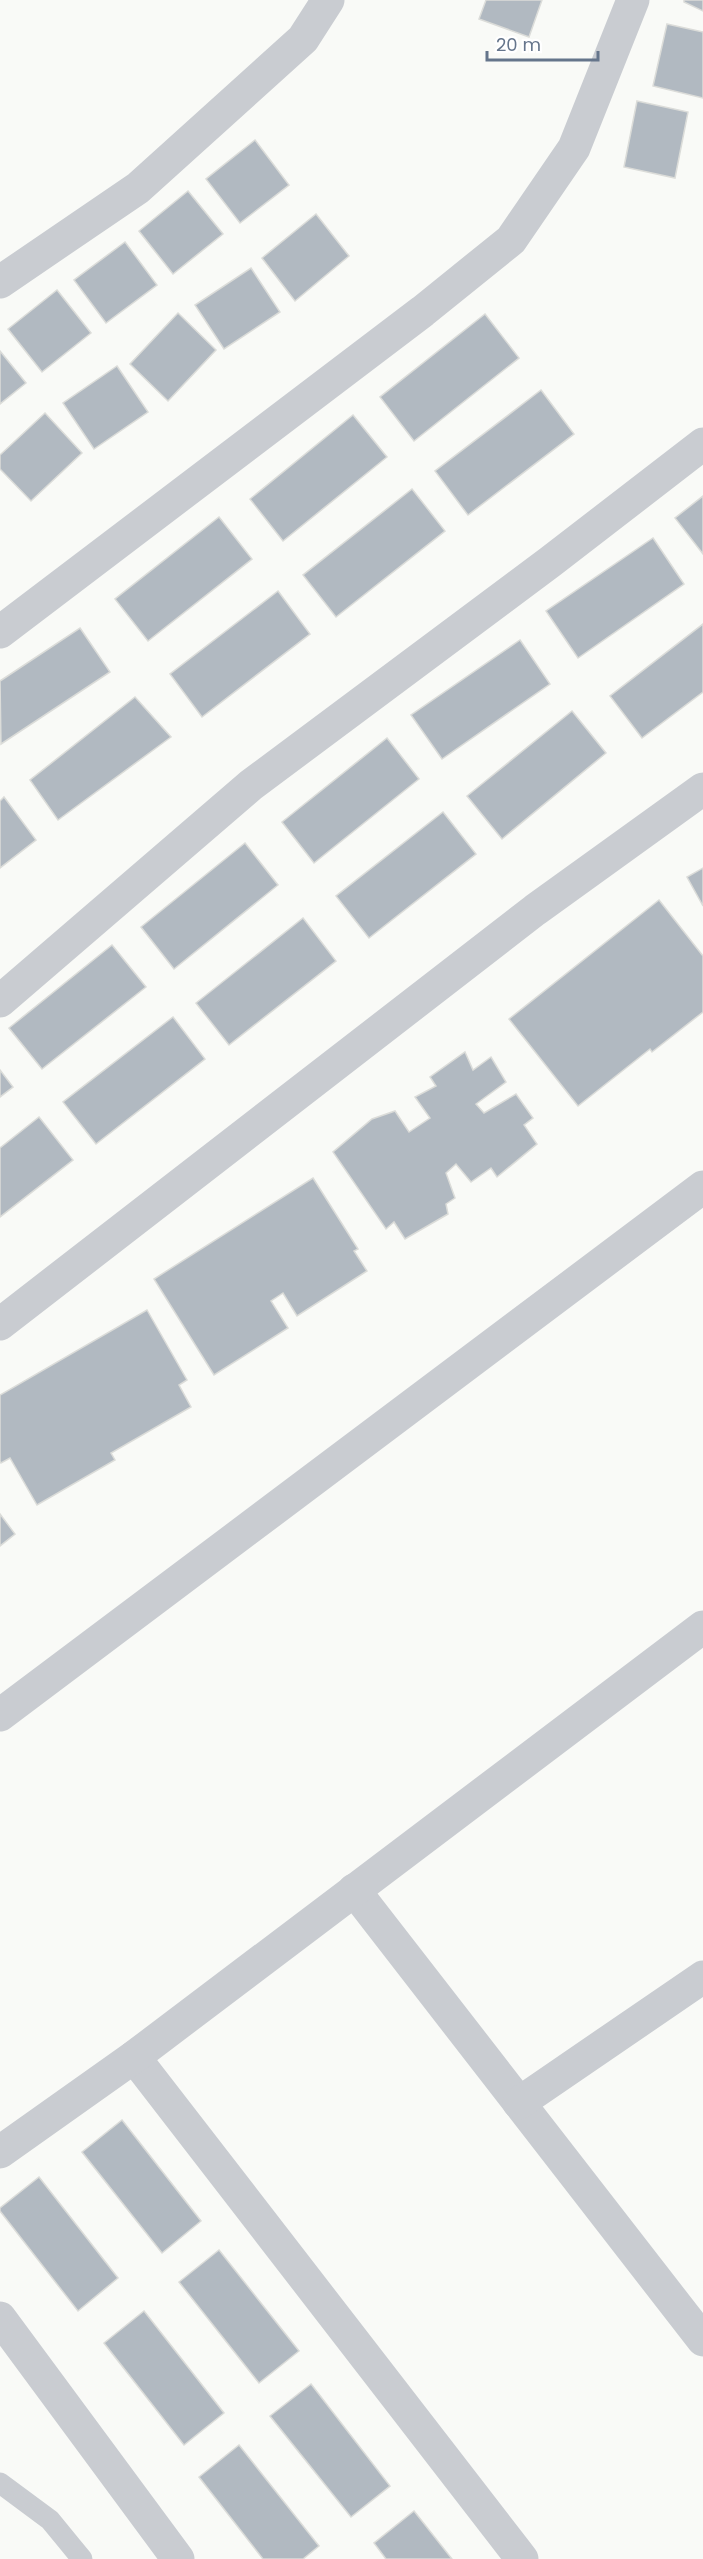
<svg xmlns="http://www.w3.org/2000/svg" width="703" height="2559" viewBox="0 0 703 2559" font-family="Poppins,sans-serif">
<rect width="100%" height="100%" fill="#f9faf7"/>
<!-- building -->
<g fill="#b1b9c1" stroke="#dbdcd9" stroke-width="1.5">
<polygon points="486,0 542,0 529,37 479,19"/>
<polygon points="684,0 703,0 703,11 684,2"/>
<polygon points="667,24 703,32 703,98 653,86"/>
<polygon points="637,101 688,112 675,178 624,167"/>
<polygon points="255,140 289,185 240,223 206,179"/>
<polygon points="188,191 223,234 173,274 139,231"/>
<polygon points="316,214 349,256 295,301 262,258"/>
<polygon points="125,242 157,285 106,323 74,280"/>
<polygon points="251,268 280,312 224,349 195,305"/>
<polygon points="57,290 91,333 42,372 8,329"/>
<polygon points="178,313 216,350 168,401 130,364"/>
<polygon points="485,314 519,358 414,441 380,397"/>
<polygon points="0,351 26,383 0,404"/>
<polygon points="117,366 148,412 94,449 63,403"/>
<polygon points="541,390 574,434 468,515 435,471"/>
<polygon points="45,413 82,453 31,501 0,469 0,455"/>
<polygon points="353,415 387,457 283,541 250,499"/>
<polygon points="412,489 445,531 336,617 303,575"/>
<polygon points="703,496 703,554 675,518"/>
<polygon points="219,517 252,559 148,641 115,599"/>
<polygon points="653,538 684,584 578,658 546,611"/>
<polygon points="278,591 310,634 202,717 170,674"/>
<polygon points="703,624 703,692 642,738 610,696"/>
<polygon points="80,628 110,672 1,744 0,681"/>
<polygon points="520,640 550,684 442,759 411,715"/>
<polygon points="135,697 171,737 58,820 30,780"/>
<polygon points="572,711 606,753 502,839 467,796"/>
<polygon points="387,738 419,779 314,863 282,822"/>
<polygon points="4,797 36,840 0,868 0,801"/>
<polygon points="443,812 476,854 369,938 336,896"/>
<polygon points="245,843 278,885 174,969 141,927"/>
<polygon points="703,868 703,906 687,877"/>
<polygon points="659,900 703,956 703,1012 652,1052 650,1049 578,1106 509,1019"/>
<polygon points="303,918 336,961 229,1045 196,1003"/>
<polygon points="112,945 146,987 42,1069 9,1028"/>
<polygon points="173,1017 205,1059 96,1144 63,1102"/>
<polygon points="465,1052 473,1070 491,1057 506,1082 476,1104 484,1113 516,1094 533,1118 524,1125 537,1144 497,1177 491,1168 471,1182 456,1164 446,1173 455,1198 446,1204 448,1214 405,1239 394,1222 386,1229 333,1152 372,1119 395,1111 409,1132 430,1118 415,1097 436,1086 430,1077"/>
<polygon points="0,1070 13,1087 0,1097"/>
<polygon points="39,1117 73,1160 0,1217 0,1148"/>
<polygon points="313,1178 358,1249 354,1251 367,1271 297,1316 283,1293 271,1301 288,1328 214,1375 154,1279"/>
<polygon points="147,1310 187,1380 179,1385 191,1407 111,1453 115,1460 37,1505 10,1458 1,1463 0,1461 0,1395"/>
<polygon points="0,1514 15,1534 0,1546"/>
<polygon points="122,2120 201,2221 162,2253 82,2152"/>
<polygon points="39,2177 118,2278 78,2311 0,2211 0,2208"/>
<polygon points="219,2250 299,2351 259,2383 179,2282"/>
<polygon points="144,2311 224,2413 184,2445 104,2343"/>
<polygon points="311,2384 390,2486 351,2517 270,2416"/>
<polygon points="239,2445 319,2546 303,2559 263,2559 199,2477"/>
<polygon points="414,2511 452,2559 386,2559 374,2543"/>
</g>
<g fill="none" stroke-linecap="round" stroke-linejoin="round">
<!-- service -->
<polyline stroke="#c9ccd1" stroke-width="21" points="0,2483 50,2520 82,2559"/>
<!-- minor -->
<g stroke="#c9ccd1" stroke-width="33">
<polyline points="0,282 138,188 303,39 328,0"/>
<polyline points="0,632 423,311 511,240 574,148 633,0"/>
<polyline points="0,1001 251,785 550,562 703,444"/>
<polyline points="0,1324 535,910 703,789"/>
<polyline points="0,1715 703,1187"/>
<polyline points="354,1890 703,2340"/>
<polyline points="134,2057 522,2559"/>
<polyline points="519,2103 703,1977"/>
<polyline points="0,2152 134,2057 703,1627"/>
<polyline points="0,2318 178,2559"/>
</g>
</g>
<!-- scale -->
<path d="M487 51v9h111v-9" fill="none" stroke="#65758b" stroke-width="3"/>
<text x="496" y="51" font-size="18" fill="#65758b" stroke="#ffffff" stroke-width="4.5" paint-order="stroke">20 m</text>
</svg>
